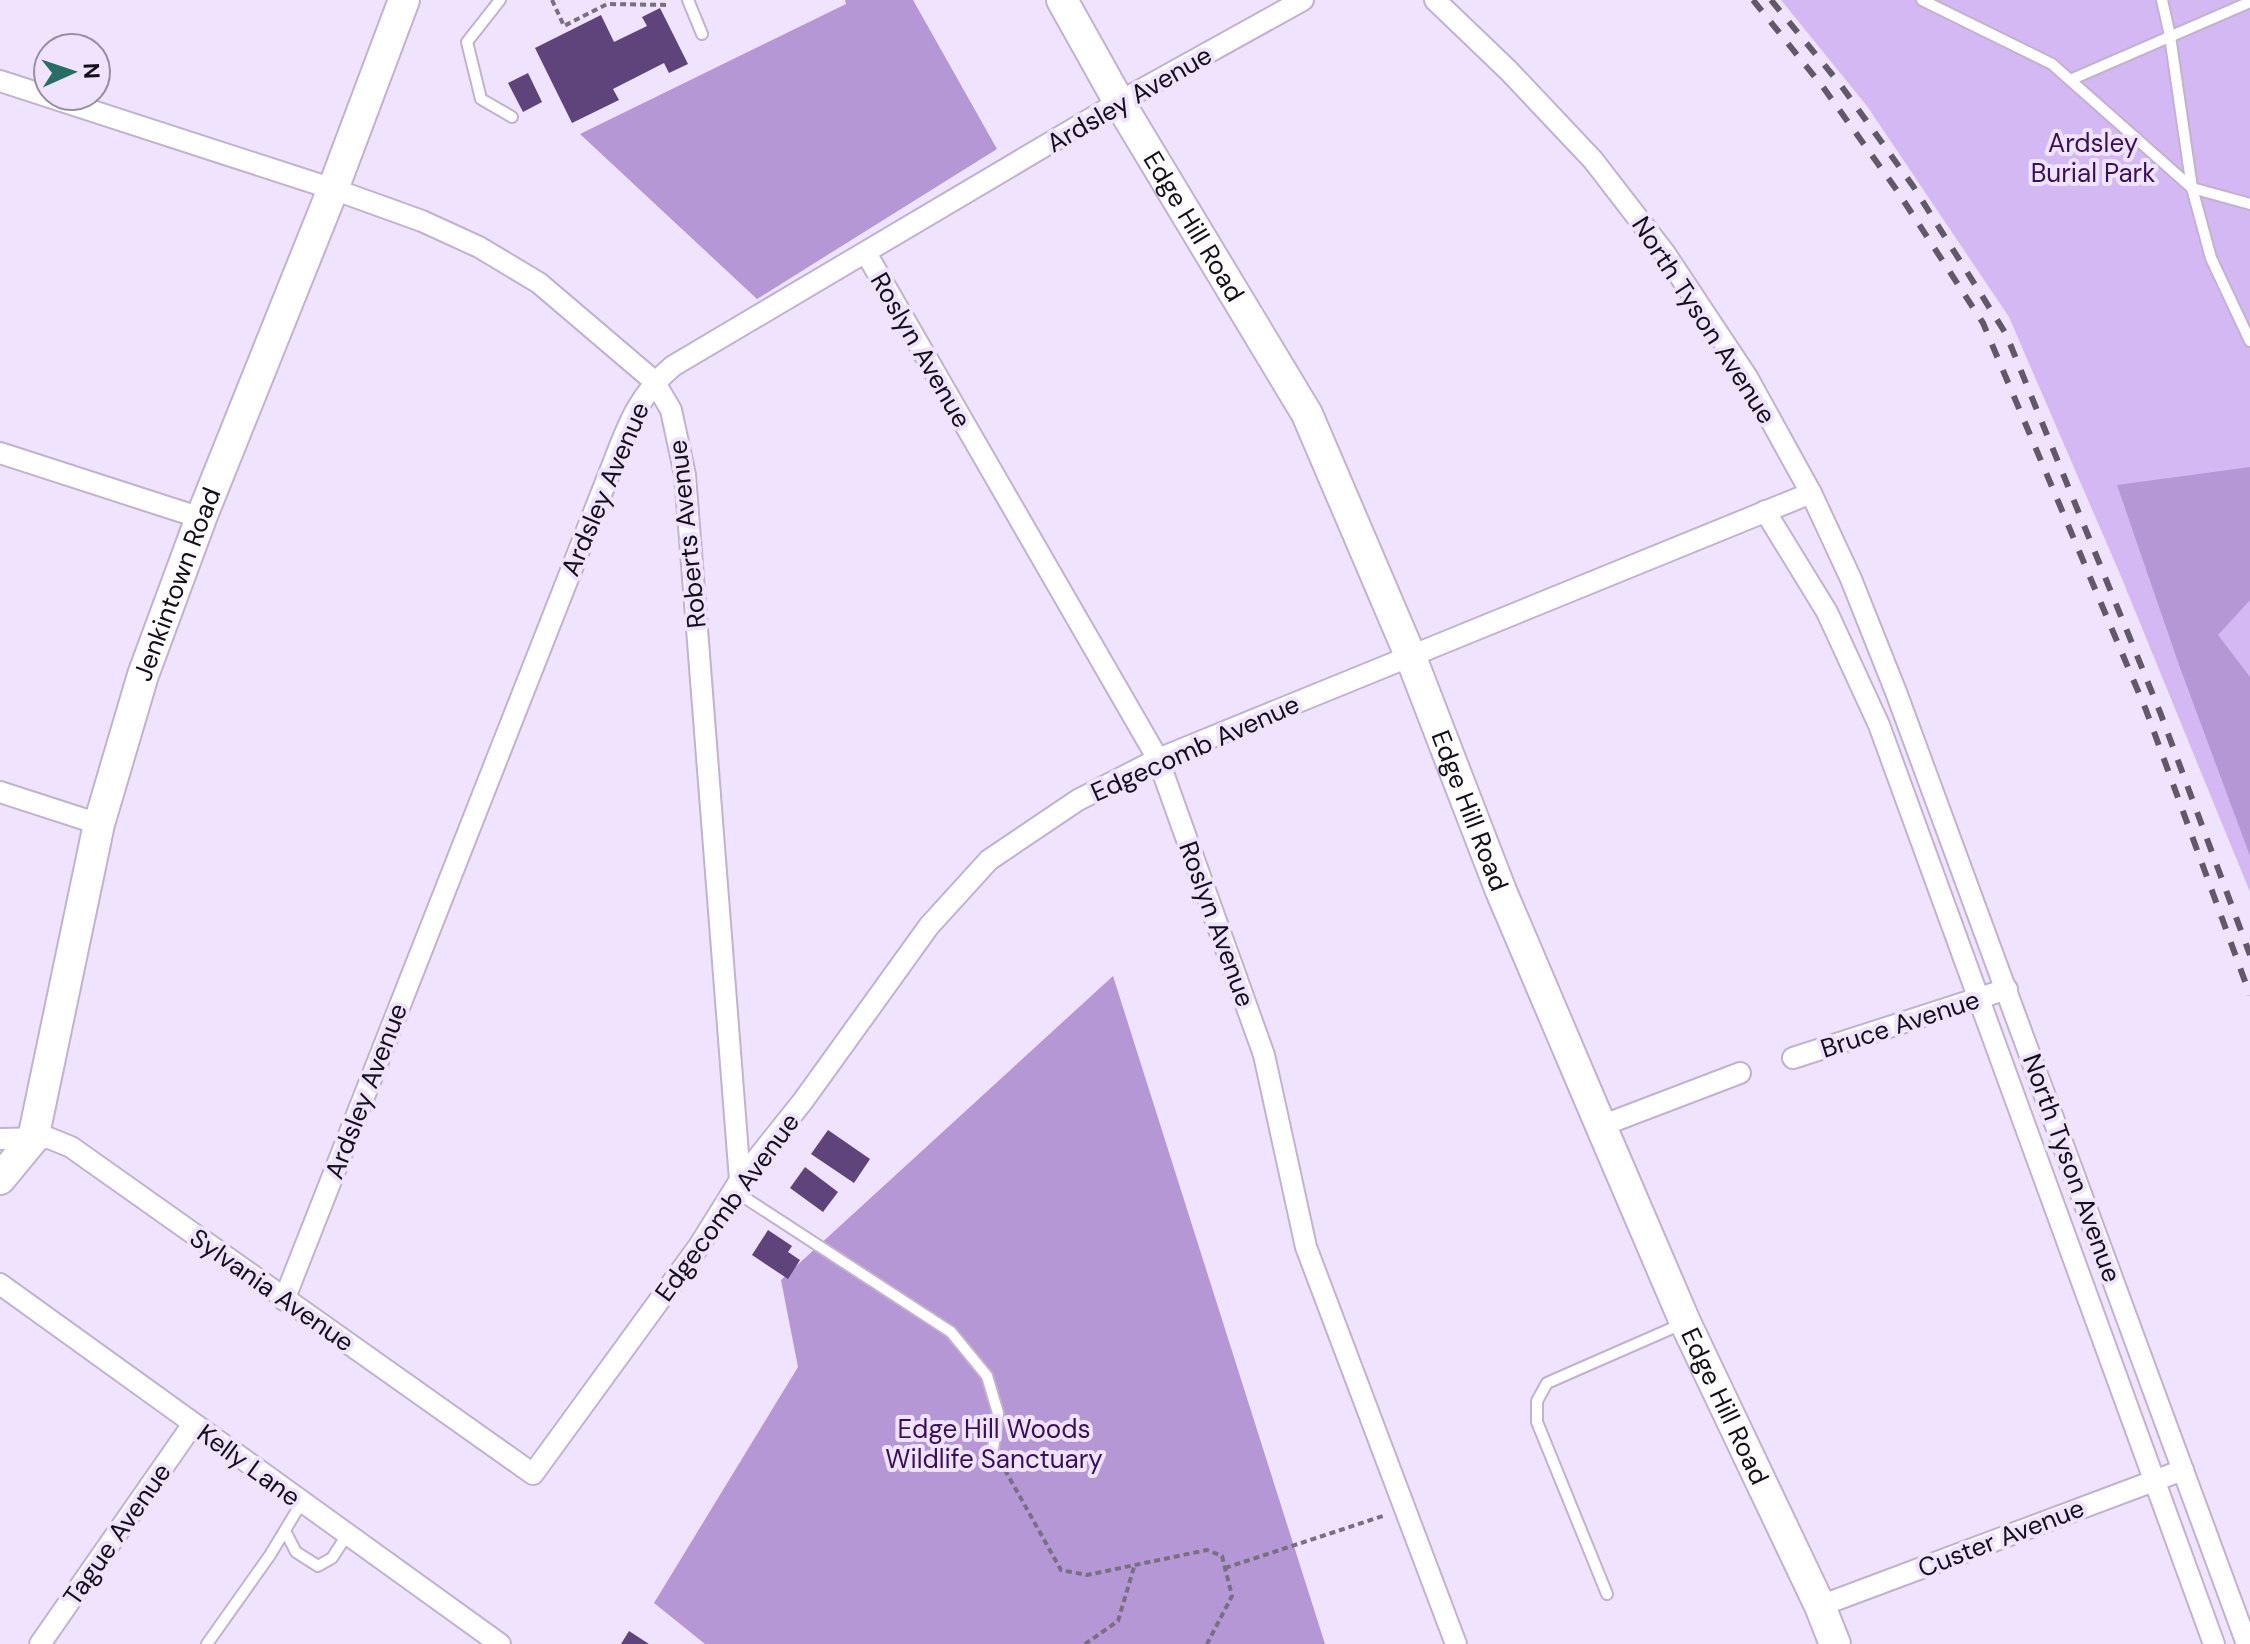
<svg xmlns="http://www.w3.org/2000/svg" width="2250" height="1644" viewBox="0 0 2250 1644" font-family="'DM Sans',sans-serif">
<rect width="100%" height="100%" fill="#efe3fd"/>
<!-- green -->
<polygon fill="#d4b8f4" points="1781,0 2250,0 2250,892 2120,574 2009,317 1867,106"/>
<!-- forest -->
<g fill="#b597d5">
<polygon points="845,0 913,0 997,149 757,299 580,134 846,4"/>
<polygon points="2250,467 2250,600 2218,635 2250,677 2250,856 2179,665 2117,485"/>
<polygon points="1113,976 1325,1644 705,1644 654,1603 798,1367 781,1280"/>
</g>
<!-- building -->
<g fill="#5f437b">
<polygon points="660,8 688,64 669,73 664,63 613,89 619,100 572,123 535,48 601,15 614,42 647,26 642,17"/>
<polygon points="528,73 542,102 523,112 508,83"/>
<polygon points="828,1130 870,1159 854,1183 811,1154"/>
<polygon points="805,1167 838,1192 823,1212 790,1188"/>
<polygon points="768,1230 792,1246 788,1252 800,1260 788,1279 752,1255"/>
<polygon points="629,1631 649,1644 621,1644"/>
</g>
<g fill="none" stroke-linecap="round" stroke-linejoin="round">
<!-- lane casing -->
<g stroke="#c1b2d1" stroke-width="14">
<g id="lane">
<polyline points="500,0 467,42 481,99 512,117"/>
<polyline points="688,0 702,34"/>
<polyline points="1922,0 2052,64 2192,188 2211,258 2250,341"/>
<polyline points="2162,0 2170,36 2192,188 2250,204"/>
<polyline points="2070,80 2250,2"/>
<polyline points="733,1190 951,1332 987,1376 998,1413 993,1449"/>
<polyline points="285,1531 296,1552 318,1566 332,1558 347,1535"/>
<polyline points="1607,1594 1537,1422 1537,1401 1547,1383 1684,1323"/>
<polyline points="207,1644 270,1555 302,1502"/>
</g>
</g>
<!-- street casing -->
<g stroke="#c1b2d1" stroke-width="24">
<g id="street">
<polyline points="1435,0 1509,71 1593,160 1664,252 1747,377 1811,493 1851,579 1896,692 2247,1644"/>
<polyline points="0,81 333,189 422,221 479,247 539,283 654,381 671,410 685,475 740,1180"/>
<polyline points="866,253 1158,759 1264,1055 1306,1247 1456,1644"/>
<polyline points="0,453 201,518"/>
<polyline points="1765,511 1827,612 1879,725 2214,1644"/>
<polyline points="0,792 99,824"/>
<polyline points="1793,1058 2007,989"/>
<polyline points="1601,1126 1740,1073"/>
<polyline points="0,1139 49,1138 71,1147 533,1474 699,1246 740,1180 803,1101 929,926 989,860 1078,800 1158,759 1811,493"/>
<polyline points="0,1284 500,1644"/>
<path d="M284,1300L611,469C627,428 637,396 673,366L1119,102L1303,0"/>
<polyline points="1820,1606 2183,1470"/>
<polyline points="40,1644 193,1424"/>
</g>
</g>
<!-- secondary casing -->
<g stroke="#c1b2d1" stroke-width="34">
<g id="secondary">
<path id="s1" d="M1062,0L1119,102L1307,414L1410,655L1501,891L1601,1126L1685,1322L1820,1606L1835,1644"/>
<path id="s2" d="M0,1179L33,1139L99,824L143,675L201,518L333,189L404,0"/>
</g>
</g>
<!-- path -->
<g stroke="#786f81" stroke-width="4" stroke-dasharray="6 4" stroke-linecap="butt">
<polyline points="552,0 564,26 607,4 669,5"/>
<polyline points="1000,1461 1061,1570 1087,1575 1207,1550 1222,1556 1232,1596 1207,1644"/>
<polyline points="1225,1568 1386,1515"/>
<polyline points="1085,1644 1118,1621 1134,1567"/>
</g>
<!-- lane -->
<use href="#lane" stroke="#fff" stroke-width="10"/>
<!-- street -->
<use href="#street" stroke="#fff" stroke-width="20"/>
<!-- secondary -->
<use href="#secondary" stroke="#fff" stroke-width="30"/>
<!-- rail -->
<g stroke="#61596a" stroke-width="6" stroke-dasharray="14 14" stroke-linecap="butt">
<polyline points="1753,0 1823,87 1896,189 1983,323 2146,710 2250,995"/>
<polyline points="1771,0 1840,84 1913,186 2006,334 2160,712 2250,955"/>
</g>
</g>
<g text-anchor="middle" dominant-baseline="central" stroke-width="8" stroke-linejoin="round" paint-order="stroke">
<!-- street labels -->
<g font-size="26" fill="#140f1a" stroke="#efe3fd">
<text transform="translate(1129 99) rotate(-30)">Ardsley Avenue</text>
<text stroke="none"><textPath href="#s1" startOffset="262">Edge Hill Road</textPath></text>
<text transform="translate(1704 320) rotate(57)">North Tyson Avenue</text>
<text transform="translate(921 350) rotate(60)">Roslyn Avenue</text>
<text transform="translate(605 489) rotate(-67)">Ardsley Avenue</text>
<text transform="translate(687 534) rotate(-96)">Roberts Avenue</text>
<text stroke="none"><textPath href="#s2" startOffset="626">Jenkintown Road</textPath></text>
<text transform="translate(1195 748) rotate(-24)">Edgecomb Avenue</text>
<text stroke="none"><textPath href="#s1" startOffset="910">Edge Hill Road</textPath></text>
<text transform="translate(1217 924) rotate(70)">Roslyn Avenue</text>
<text transform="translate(1900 1024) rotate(-18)">Bruce Avenue</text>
<text transform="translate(366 1091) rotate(-69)">Ardsley Avenue</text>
<text transform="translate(2072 1168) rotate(70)">North Tyson Avenue</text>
<text transform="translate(727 1207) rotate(-54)">Edgecomb Avenue</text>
<text transform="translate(272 1290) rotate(35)">Sylvania Avenue</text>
<text stroke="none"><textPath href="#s1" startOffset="1558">Edge Hill Road</textPath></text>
<text transform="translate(249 1465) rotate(36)">Kelly Lane</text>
<text transform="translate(117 1534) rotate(-55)">Tague Avenue</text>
<text transform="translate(2001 1538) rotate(-21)">Custer Avenue</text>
</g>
<!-- park labels -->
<g font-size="26" fill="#3b105a" stroke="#efe3fd">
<text x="2093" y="143">Ardsley<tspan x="2093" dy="30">Burial Park</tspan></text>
<text x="994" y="1429">Edge Hill Woods<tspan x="994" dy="30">Wildlife Sanctuary</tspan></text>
</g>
</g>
<!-- north arrow -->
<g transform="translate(72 72) rotate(87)"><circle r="38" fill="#efe3fd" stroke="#978ea2" stroke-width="2"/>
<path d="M0-6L14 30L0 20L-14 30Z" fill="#266e66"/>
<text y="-12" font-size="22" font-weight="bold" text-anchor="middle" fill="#140f1a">N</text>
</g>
</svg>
